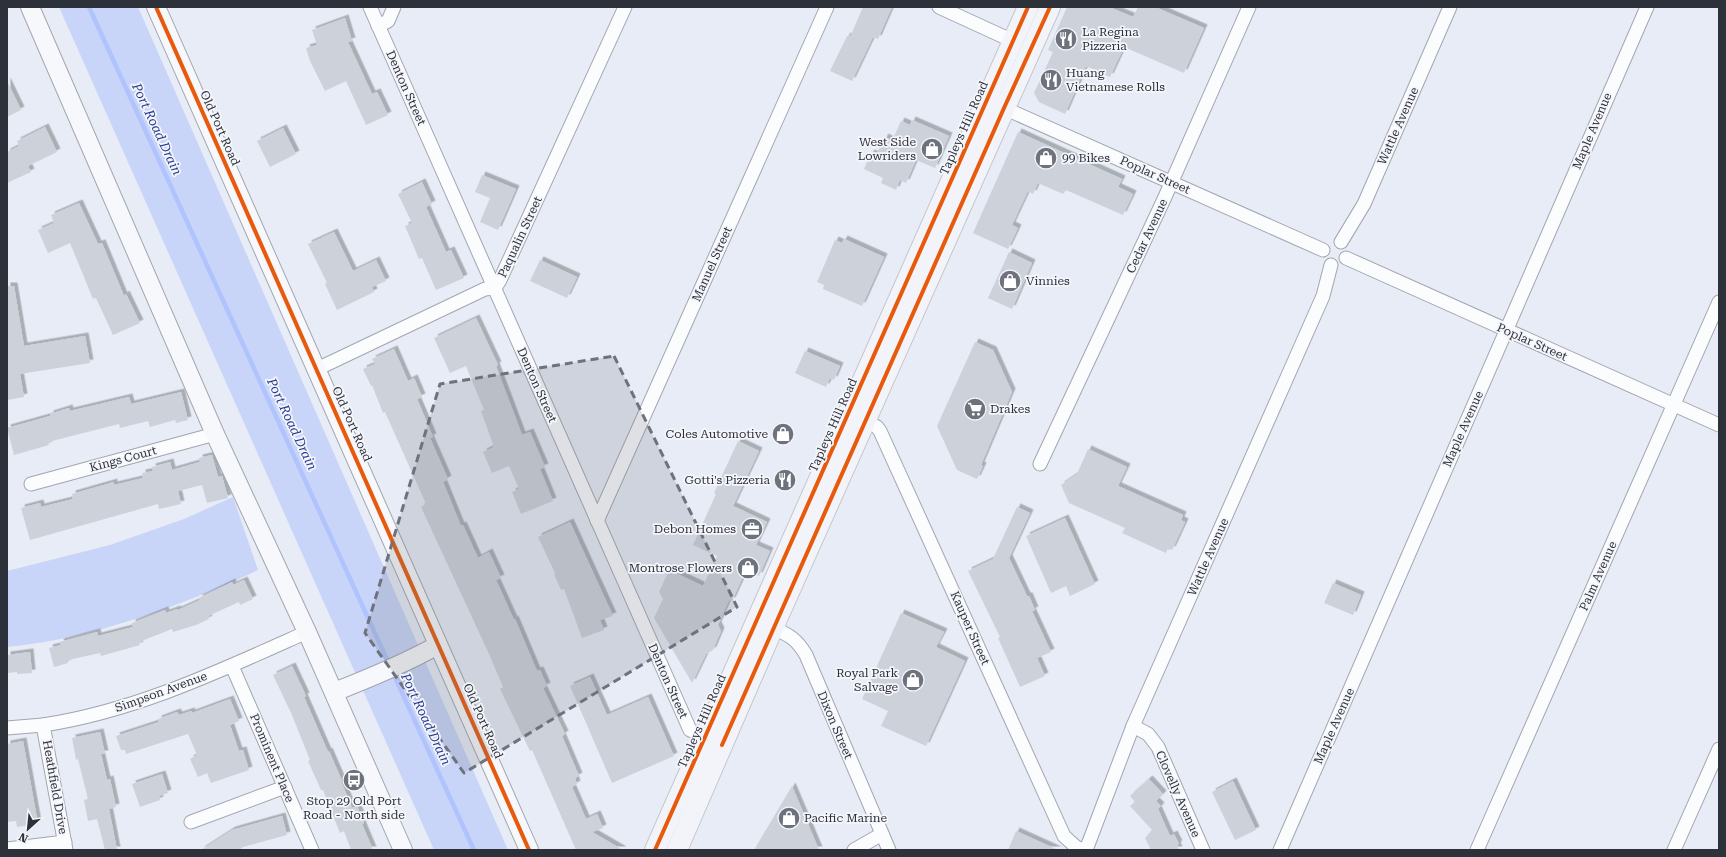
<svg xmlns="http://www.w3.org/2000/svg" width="1726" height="857" viewBox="0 0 1726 857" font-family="'Roboto Serif',serif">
<defs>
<filter id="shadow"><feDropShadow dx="3.5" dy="-3.5" stdDeviation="0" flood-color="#0004"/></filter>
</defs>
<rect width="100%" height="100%" fill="#e7ecf6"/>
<!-- green -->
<g fill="#c8d5f9">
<polygon points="59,7 138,7 508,850 434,850"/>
<path d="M233,497L258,570C182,606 90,639 7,647V571L110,545L184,519Z"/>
</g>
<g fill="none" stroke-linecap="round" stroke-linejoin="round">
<!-- stream -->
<g stroke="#b0c3fc" stroke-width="4.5">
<polyline points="89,7 389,664"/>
<polyline points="392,671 474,850"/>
</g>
</g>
<!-- building -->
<g fill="#cdd1da" filter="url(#shadow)">
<polygon points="863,7 892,7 878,39 873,37 852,81 830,71 847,36 850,37"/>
<polygon points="1067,7 1109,7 1133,17 1138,7 1155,7 1204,28 1184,73 1124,47 1110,77 1086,66 1065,114 1039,102 1034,93 1053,52 1048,50"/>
<polygon points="345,18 352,41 348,42 372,94 377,92 388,115 366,125 346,81 325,91 310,61 306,48 317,45 312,30"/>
<polygon points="7,81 21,110 7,117"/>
<polygon points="912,120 949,136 935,168 916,160 906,183 900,180 896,190 881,183 883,178 864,169 871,153 876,155 885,137 892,141 901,121 910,125"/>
<polygon points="45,127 57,152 28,166 31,172 7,183 7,152 19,146 17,141"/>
<polygon points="283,128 296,154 270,167 257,141"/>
<polygon points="1018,132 1122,179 1118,187 1133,194 1123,215 1066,190 1063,194 1038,183 1033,194 1028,191 1012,225 1018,228 1008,249 973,233"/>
<polygon points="482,175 516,189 498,230 480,222 490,198 475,192"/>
<polygon points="422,182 432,204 426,207 446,252 451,250 464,278 436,290 422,258 419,259 405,226 412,223 398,194"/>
<polygon points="79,203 98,244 102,243 124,296 126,294 140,323 113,335 96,298 93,299 70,243 48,253 38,230 54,223 51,215"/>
<polygon points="334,232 353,271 376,260 386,281 372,287 374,292 337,310 325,284 327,283 308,244"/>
<polygon points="844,239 884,257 862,306 823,289 824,285 817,282 835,240 842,243"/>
<polygon points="1009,252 1032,263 1012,309 988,298"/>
<polygon points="540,260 577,277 567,298 530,281"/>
<polygon points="7,286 14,286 24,346 85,336 90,363 20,374 24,397 7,400"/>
<polygon points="476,318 498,365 496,366 522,435 530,432 545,467 540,469 553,501 521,514 512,492 519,489 509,466 492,473 483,452 494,447 481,411 484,410 466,366 450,373 434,338"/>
<polygon points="975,342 993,350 1012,392 981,465 983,466 977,479 957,470 937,426"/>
<polygon points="394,349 408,381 414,378 422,397 417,399 433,437 430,438 448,479 443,482 461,526 463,525 478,558 489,552 501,578 496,580 514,620 515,619 537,671 540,670 547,686 543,688 565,734 562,736 579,776 575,778 577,784 572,787 586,819 597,814 603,828 592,832 623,850 576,850 532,750 530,751 500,689 503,687 489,654 421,507 426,504 385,412 383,413 372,385 371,386 363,369 375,364 372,359"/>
<polygon points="805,351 840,366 834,380 830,378 826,387 795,373"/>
<polygon points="181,392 188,420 176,423 175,420 150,427 148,421 120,428 119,424 48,442 49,445 14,455 7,428 50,416 50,414 69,408 70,411 129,397 131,404"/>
<polygon points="738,441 759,451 733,506 767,522 756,545 770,551 759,576 746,570 732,601 729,600 718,625 721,631 713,650 706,654 692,683 654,618 663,599 659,592 669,570 703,586 717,556 693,545 716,494 714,493"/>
<polygon points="1088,449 1127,467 1118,486 1183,515 1181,520 1185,522 1172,550 1168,548 1166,553 1122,533 1125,528 1069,503 1061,485 1077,474"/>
<polygon points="212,455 218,477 222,476 228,498 207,503 202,485 178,491 181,504 159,509 158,504 30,540 21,508 40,503 41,507 73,499 72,494 114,482 114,485 143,478 142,473 153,471 152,467 170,462 172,470 200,462 199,458"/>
<polygon points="1017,507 1030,513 1009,558 1027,596 1029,596 1035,610 1032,611 1051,652 1037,658 1045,676 1020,687 998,638 1000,637 968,571 993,559"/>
<polygon points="1065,518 1095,584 1070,596 1066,586 1051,593 1026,536"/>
<polygon points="570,522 613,616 600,620 604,630 582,638 564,589 561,590 554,574 555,573 538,537"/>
<polygon points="244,580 253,599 240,605 239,602 208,616 209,619 196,625 173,632 172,629 139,642 140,645 101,656 100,653 68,660 68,663 54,667 49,648 61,645 60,642 97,632 98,636 133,627 132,623 165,610 166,613 177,609 178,610 200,600 199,598 232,582 233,585"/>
<polygon points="1333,583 1361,595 1353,615 1324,603"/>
<polygon points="901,613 944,632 936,647 965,661 926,746 881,726 888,711 862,699"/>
<polygon points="30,652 32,673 17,674 17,672 7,673 7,655"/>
<polygon points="292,666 306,696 304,697 328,752 329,751 342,781 341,781 352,808 357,806 364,823 362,824 373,850 351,850 344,831 340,833 323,790 321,790 308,761 310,760 292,715 273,675"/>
<polygon points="590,677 607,715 648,697 674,756 612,783 570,686"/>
<polygon points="230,699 239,721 230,725 239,751 243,750 249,770 211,783 207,773 198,777 190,759 197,755 188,734 126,754 125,750 121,750 116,736 159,722 158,719 177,712 179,715 191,711 192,713"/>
<polygon points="100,732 105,754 101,754 107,780 110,779 116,807 109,809 117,850 105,850 97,819 88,821 84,800 88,799 78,759 76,760 72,738"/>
<polygon points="23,741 38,824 17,827 16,821 7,822 7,744"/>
<polygon points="162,774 168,793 159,796 160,800 140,807 132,784"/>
<polygon points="1149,779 1163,794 1156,801 1161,806 1158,809 1170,836 1174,834 1179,844 1177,845 1179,850 1151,850 1145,838 1152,830 1130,806 1135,802 1130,796"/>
<polygon points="1233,781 1256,830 1235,840 1212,792"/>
<polygon points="792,786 819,850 754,850"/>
<polygon points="282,816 287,835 243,847 239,850 201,850 232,830"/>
<polygon points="1016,831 1058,850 1008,850"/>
</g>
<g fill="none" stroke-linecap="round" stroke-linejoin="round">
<!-- minor casing -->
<g stroke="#a2a6ae" stroke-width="15">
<g id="minor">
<polyline points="370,7 690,730 711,740"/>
<polyline points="939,7 1013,41"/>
<polyline points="378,26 388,21 394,7"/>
<polyline points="997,105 1323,250"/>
<polyline points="1341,242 1364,204 1450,7"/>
<polyline points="1346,258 1719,425"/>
<polyline points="317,369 485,289 495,288 500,280 625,7"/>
<polyline points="858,417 877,427 880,431 1064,836 1076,847 1083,850"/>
<polyline points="1040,464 1165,197 1249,7"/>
<polyline points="31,484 215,434"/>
<polyline points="597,521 827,7"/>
<path d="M767,625C786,634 795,636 806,655L889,850"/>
<polyline points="232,666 312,850"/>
<polyline points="43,725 66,850"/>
<polyline points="1133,726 1148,734 1158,747 1203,850"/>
<path d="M7,728C19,727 31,726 43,725C136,711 222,670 307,632"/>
<polyline points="191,822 285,787"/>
<polyline points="7,849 65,842"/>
<polyline points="854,850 882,834"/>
<polyline points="1086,850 1133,726 1323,296 1331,265"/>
<polyline points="1280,850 1647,7"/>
<polyline points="1477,850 1719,302"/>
<polyline points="1674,850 1719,749"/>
</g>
</g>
<!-- secondary casing -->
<g stroke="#a2a6ae" stroke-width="20">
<g id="secondary">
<polyline points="30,7 215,434 307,632 403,850"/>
<polyline points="156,7 529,850"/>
<path d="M334,692C370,678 404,664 438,645"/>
</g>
</g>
<!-- primary casing -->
<g stroke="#c4c7cd" stroke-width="22">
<g id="primary">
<polyline points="655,850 1028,7"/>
<polyline points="677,850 773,628 1050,7"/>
</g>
</g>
<!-- minor -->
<use href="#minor" stroke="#fbfcfe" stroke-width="13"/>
<!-- secondary -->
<use href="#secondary" stroke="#f7f8fb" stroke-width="18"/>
<!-- primary -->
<use href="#primary" stroke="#f2f4f9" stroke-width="20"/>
<!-- cycleway casing -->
<g stroke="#f4f6fb" stroke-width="6">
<g id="cycleway">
<polyline points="156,7 529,850"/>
<polyline points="722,745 1004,108 1050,7"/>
<polyline points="655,850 1028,7"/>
</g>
</g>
<!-- cycleway -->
<use href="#cycleway" stroke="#e8590c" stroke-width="4"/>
</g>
<!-- marked area -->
<path fill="#6e727c" fill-opacity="0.2" stroke="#6e727c" stroke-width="3" stroke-dasharray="8 5" stroke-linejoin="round" d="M614,356L737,607L464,773L365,633L440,384Z"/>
<!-- icons -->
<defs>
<g id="restaurant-disc" transform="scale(1.15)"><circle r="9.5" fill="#6e727c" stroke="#f4f6fb"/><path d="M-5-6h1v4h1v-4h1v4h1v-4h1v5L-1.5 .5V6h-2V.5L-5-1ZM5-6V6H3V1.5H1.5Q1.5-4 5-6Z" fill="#fff"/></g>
<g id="shop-disc" transform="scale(1.15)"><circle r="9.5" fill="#6e727c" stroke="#f4f6fb"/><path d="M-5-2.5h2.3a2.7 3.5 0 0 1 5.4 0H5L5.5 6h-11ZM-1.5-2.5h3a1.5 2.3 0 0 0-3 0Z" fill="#fff"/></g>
<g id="supermarket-disc" transform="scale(1.15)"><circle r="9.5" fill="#6e727c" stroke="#f4f6fb"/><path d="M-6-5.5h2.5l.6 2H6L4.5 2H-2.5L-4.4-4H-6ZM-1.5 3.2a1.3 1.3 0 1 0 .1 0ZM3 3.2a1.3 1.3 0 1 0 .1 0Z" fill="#fff"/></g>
<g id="office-disc" transform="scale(1.15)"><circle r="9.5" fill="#6e727c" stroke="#f4f6fb"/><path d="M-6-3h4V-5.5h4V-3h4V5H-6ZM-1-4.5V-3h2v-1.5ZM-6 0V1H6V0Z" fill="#fff"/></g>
<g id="bus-disc" transform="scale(1.15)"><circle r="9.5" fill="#6e727c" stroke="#f4f6fb"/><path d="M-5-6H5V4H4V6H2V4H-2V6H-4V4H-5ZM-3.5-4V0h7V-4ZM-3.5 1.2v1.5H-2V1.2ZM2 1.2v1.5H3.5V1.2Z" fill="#fff"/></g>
</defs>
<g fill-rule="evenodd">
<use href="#restaurant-disc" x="1066" y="39"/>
<use href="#restaurant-disc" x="1051" y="80"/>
<use href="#shop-disc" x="932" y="149"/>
<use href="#shop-disc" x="1046" y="158"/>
<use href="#shop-disc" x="1010" y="281"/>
<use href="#supermarket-disc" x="975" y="409"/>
<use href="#shop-disc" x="783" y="434"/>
<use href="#restaurant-disc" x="785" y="480"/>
<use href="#office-disc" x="752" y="529"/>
<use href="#shop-disc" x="748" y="568"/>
<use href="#shop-disc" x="913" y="680"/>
<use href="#bus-disc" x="354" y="780"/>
<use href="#shop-disc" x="789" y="818"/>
</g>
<g text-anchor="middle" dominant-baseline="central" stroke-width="3.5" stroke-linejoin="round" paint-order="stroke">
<!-- poi labels -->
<g font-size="12" fill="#2d313a" stroke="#f4f6fb" text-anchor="start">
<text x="1082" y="32">La Regina<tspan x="1082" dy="14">Pizzeria</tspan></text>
<text x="1066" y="73">Huang<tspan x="1066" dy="14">Vietnamese Rolls</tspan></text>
<text x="916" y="142" text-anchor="end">West Side<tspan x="916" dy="14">Lowriders</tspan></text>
<text x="1062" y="158">99 Bikes</text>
<text x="1026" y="281">Vinnies</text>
<text x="990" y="409">Drakes</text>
<text x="768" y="434" text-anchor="end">Coles Automotive</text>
<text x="770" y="480" text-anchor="end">Gotti's Pizzeria</text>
<text x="736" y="529" text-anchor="end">Debon Homes</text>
<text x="732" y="568" text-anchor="end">Montrose Flowers</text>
<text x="898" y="673" text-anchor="end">Royal Park<tspan x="898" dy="14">Salvage</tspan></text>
<text x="354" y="801" text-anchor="middle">Stop 29 Old Port<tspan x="354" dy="14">Road - North side</tspan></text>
<text x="804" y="818">Pacific Marine</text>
</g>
<!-- street labels -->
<g font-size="12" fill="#2d313a" stroke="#f4f6fb">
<text transform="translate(406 88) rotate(66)">Denton Street</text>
<text transform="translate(1398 126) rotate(-66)">Wattle Avenue</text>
<text transform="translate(220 128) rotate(66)">Old Port Road</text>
<text transform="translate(964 128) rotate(-66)">Tapleys Hill Road</text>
<text transform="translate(1592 131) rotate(-67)">Maple Avenue</text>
<text transform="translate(1155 175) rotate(24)">Poplar Street</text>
<text transform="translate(1147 236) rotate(-65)">Cedar Avenue</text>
<text transform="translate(520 237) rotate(-65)">Paqualin Street</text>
<text transform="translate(712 264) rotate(-66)">Manuel Street</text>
<text transform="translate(1532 342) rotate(24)">Poplar Street</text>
<text transform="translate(537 385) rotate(66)">Denton Street</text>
<text transform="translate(352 424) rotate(66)">Old Port Road</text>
<text transform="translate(833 425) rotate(-66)">Tapleys Hill Road</text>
<text transform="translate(1463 429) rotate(-66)">Maple Avenue</text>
<text transform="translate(123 459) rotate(-15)">Kings Court</text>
<text transform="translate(1208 557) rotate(-66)">Wattle Avenue</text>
<text transform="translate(1598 576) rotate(-66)">Palm Avenue</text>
<text transform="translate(970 628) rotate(66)">Kauper Street</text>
<text transform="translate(668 681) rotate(66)">Denton Street</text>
<text transform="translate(161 692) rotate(-20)">Simpson Avenue</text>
<text transform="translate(483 721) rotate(66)">Old Port Road</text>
<text transform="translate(702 721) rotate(-66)">Tapleys Hill Road</text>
<text transform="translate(835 725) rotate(67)">Dixon Street</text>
<text transform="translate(1334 726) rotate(-66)">Maple Avenue</text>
<text transform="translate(272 758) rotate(67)">Prominent Place</text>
<text transform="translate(55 787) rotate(80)">Heathfield Drive</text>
<text transform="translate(1178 794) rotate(66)">Clovelly Avenue</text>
</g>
<!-- water labels -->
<g font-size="13" font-style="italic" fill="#273c91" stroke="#f4f6fb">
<text transform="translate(157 129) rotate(65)">Port Road Drain</text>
<text transform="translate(292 424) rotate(65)">Port Road Drain</text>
<text transform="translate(426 719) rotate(65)">Port Road Drain</text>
</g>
</g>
<!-- border -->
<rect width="1726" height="857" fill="none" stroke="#2d313a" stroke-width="16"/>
<!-- north arrow -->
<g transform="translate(28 829) rotate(207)" stroke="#f4f6fb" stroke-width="3" paint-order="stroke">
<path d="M0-3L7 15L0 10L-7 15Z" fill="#2d313a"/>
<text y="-6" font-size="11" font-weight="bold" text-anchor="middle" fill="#2d313a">N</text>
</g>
</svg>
